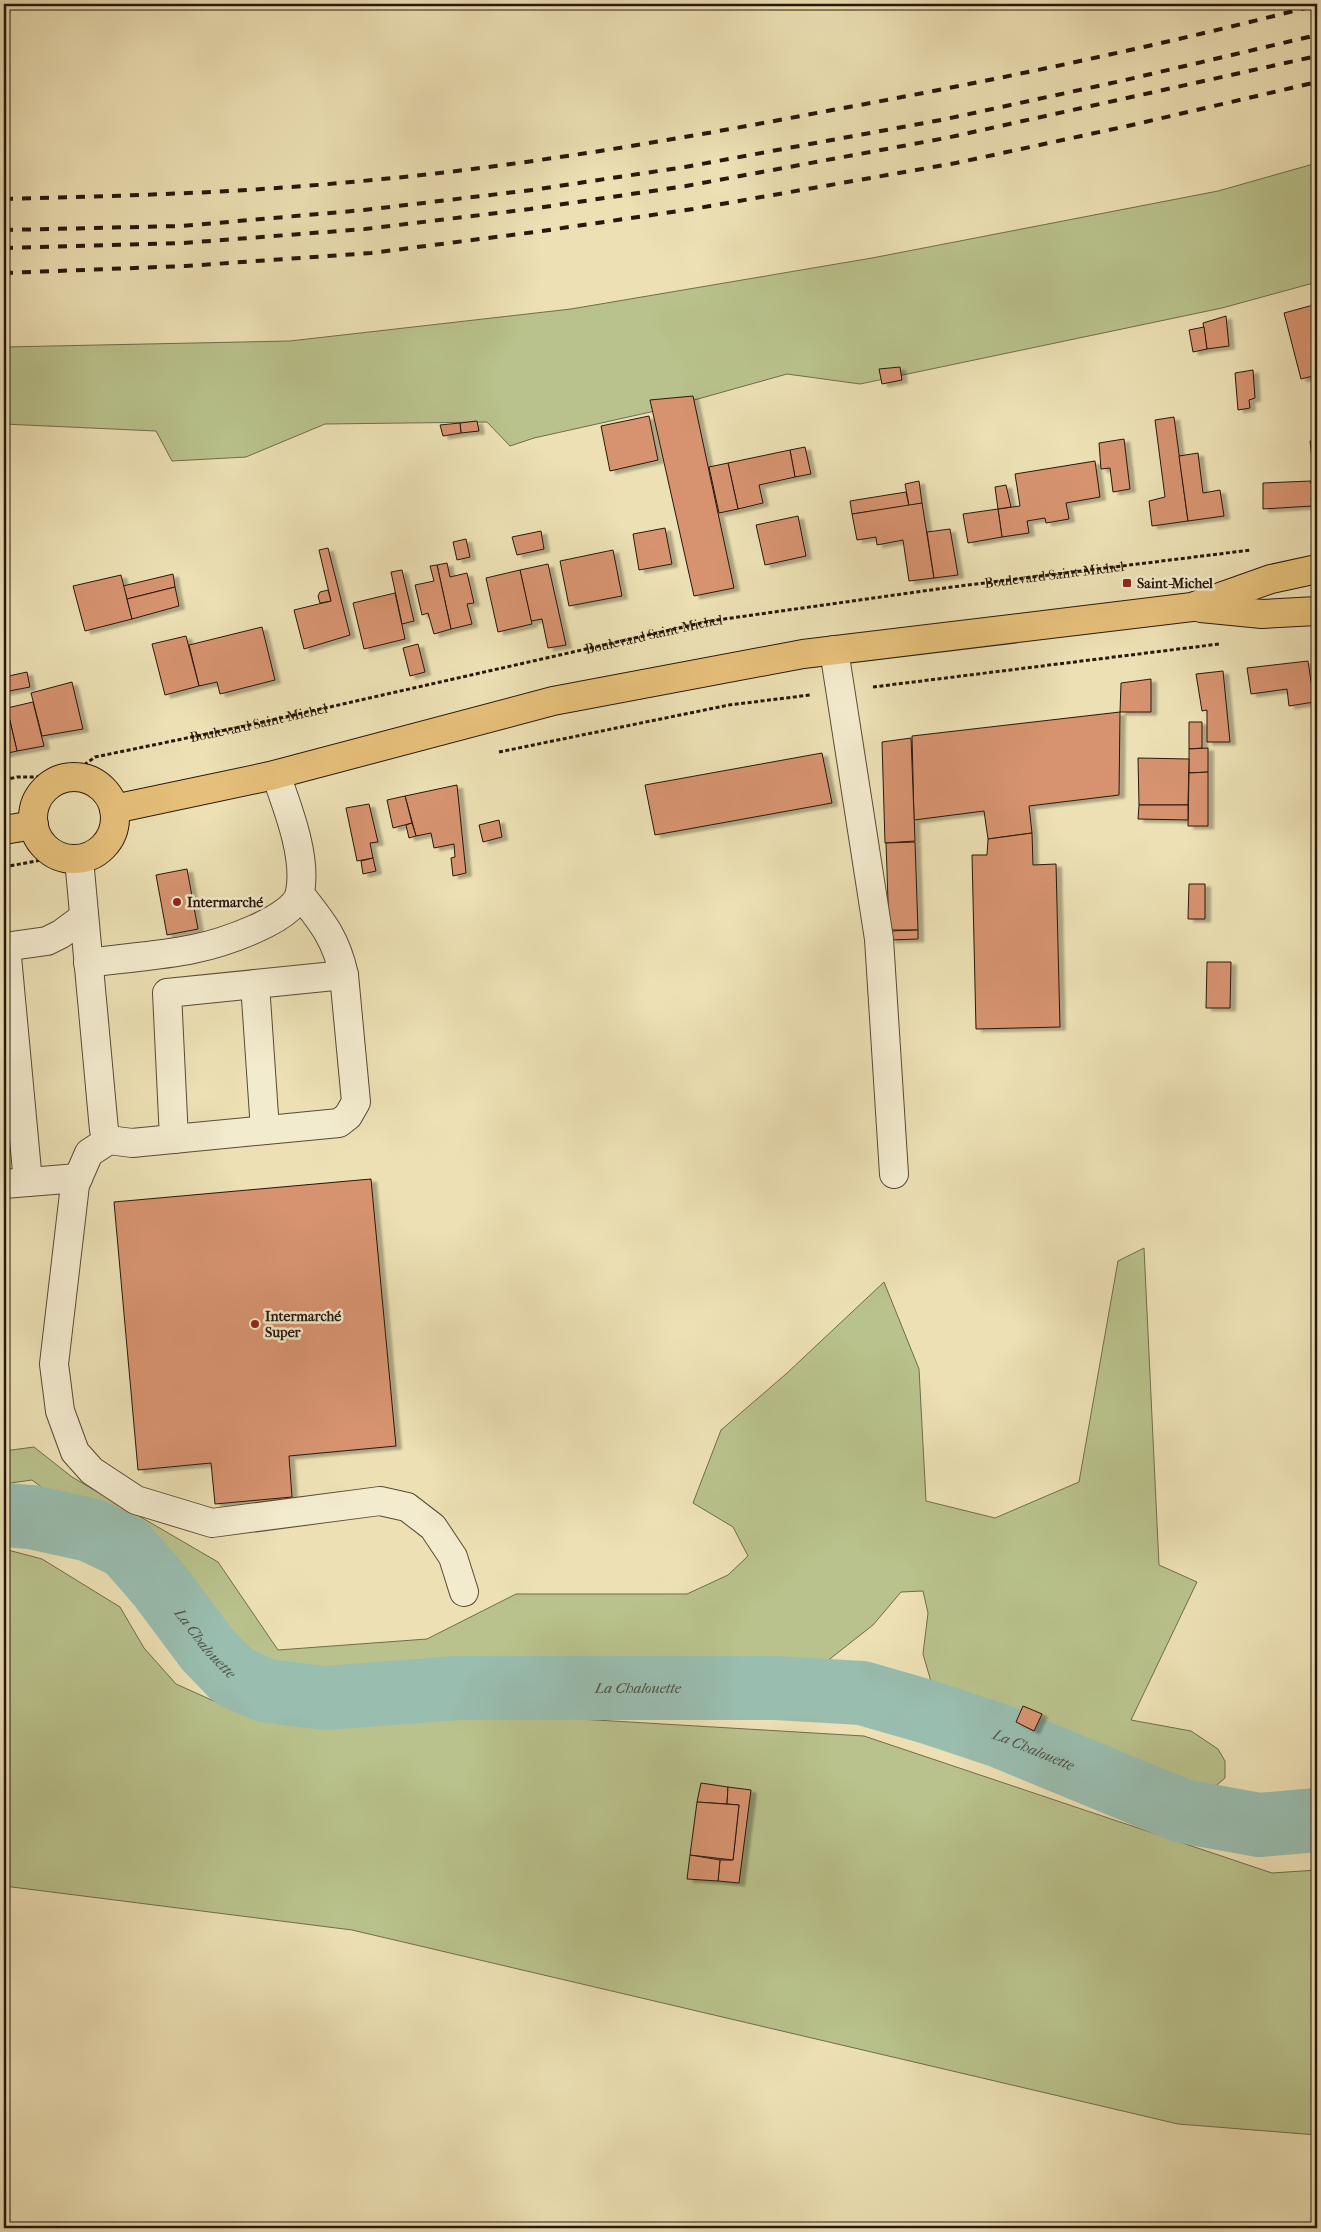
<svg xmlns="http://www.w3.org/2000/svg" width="1321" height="2232" viewBox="0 0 1321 2232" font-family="'IM FELL French Canon',serif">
<defs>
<filter id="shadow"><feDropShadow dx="5.5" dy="3" stdDeviation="1" flood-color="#0004"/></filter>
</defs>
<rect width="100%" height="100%" fill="#ece0b4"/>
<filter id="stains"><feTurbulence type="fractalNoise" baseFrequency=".004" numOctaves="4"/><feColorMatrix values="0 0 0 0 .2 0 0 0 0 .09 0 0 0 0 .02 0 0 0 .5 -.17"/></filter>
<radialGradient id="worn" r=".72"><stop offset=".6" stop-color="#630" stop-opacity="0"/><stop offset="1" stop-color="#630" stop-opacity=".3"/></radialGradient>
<!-- green -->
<g fill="#b9c28c" stroke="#706c4b">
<polygon points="1317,163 1317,282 1222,308 860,384 787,374 655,411 534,438 510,446 487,422 325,424 246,457 172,461 156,431 4,424 4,347 290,341 571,309 872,258 1218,191"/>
<polygon points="1144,1248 1159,1565 1197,1582 1131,1720 1191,1731 1218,1749 1225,1761 1225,1778 1211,1790 1183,1803 1114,1772 1086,1745 934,1692 923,1654 928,1613 923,1591 901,1592 873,1625 812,1673 674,1675 537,1669 366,1679 263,1678 226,1656 198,1619 117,1529 71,1510 32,1480 4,1484 4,1451 34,1447 72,1477 218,1562 278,1650 427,1639 516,1594 687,1594 728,1575 748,1556 733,1527 693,1503 721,1430 786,1374 884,1282 919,1369 926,1501 995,1518 1079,1482 1118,1261"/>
<polygon points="4,1549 42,1559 120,1607 144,1648 176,1684 238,1712 283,1723 429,1713 579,1719 864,1736 1272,1873 1317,1870 1317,2135 1178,2124 352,1930 4,1886"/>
</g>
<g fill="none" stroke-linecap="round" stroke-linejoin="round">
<!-- river -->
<path stroke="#99bdaf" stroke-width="64" id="s1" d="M4,1515L31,1517L90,1530L126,1547L160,1586L207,1649L234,1677L267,1691L325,1698L458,1688H776L862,1693L928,1712L1000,1736L1182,1811L1259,1825L1317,1820"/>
</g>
<!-- building -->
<g fill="#d79370" stroke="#28170a" filter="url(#shadow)">
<polygon points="1317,304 1317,375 1301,379 1284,313"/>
<polygon points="1226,316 1229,346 1207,349 1203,323"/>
<polygon points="1204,327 1207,349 1193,352 1189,330"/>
<polygon points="900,367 902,380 882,384 879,369"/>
<polygon points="1253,370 1255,398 1249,400 1250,408 1238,410 1235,373"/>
<polygon points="693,396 734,588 694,596 650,400"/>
<polygon points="649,416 658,460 610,471 601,426"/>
<polygon points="1174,417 1188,521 1152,526 1149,501 1165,497 1155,420"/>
<polygon points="477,421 479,431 461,433 460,423"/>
<polygon points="460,423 461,433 443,436 440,425"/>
<polygon points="1124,439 1130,489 1113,492 1110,468 1101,469 1099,443"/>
<polygon points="1317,440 1317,460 1312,460 1310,441"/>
<polygon points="805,447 811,474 795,477 790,450"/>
<polygon points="790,450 795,477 759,485 763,503 738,509 728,463"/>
<polygon points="1198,453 1203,493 1220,490 1224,516 1188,521 1179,456"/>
<polygon points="1095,461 1100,497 1066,503 1069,519 1046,523 1045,518 1027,521 1029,533 1002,537 998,509 1020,506 1015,474"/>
<polygon points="728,463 738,509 719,513 709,467"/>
<polygon points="919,481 922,503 909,506 905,484"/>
<polygon points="1311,481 1310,483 1317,482 1317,498 1311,498 1312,506 1263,509 1263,483"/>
<polygon points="1006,485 1011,507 998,509 995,487"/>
<polygon points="906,492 909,506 852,514 850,501"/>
<polygon points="922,503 934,578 909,581 903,540 877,545 876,537 857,540 852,514"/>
<polygon points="998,509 1002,537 968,543 963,514"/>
<polygon points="798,516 806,556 765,565 756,525"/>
<polygon points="665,528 672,564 639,570 633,534"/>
<polygon points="950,529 958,575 934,578 927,532"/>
<polygon points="541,531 544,549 517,555 512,537"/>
<polygon points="466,539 470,557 457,560 453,542"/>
<polygon points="328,548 350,635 304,649 294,610 331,601 319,550"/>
<polygon points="613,550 622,596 569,606 560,561"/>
<polygon points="447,563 450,577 467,573 474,603 467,604 472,624 451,629 437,565"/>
<polygon points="548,564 566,645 548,648 542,619 531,621 520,570"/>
<polygon points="437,565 451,629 434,634 428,613 422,615 415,585 434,581 430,566"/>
<polygon points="402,570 414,621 402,624 391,572"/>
<polygon points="520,570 532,624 498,632 486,578"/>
<polygon points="173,574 175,587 127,599 123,586"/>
<polygon points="121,575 132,619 85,631 73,586"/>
<polygon points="175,587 179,606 132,619 127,599"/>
<polygon points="328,590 331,601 320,603 318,596 320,592"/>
<polygon points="395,593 405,639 364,649 353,603"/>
<polygon points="262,627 275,680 220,694 217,682 199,686 189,645"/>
<polygon points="186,636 199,686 165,695 152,644"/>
<polygon points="418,644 425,672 410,676 403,648"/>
<polygon points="1308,661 1314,702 1289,706 1287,689 1251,694 1247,668"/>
<polygon points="1223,671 1230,742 1207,742 1207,710 1202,711 1196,674"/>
<polygon points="27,672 30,687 4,692 4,677"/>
<polygon points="1151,679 1151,712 1120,712 1121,683"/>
<polygon points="72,682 83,729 42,736 31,693"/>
<polygon points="33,702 44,746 17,751 7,708"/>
<polygon points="7,708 17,751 4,754 4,709"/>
<polygon points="1120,712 1119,795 1029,806 1032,833 988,839 984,811 914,820 912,736"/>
<polygon points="1189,722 1202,722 1202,748 1189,749"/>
<polygon points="911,738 915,841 885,843 882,742"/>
<polygon points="1208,748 1208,772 1189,773 1189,749"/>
<polygon points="822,753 832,803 655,835 645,785"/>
<polygon points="1138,758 1189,759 1188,805 1139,805"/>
<polygon points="1208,772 1208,826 1188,826 1189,773"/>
<polygon points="457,785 466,873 453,876 451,858 455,857 454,844 434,848 431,833 416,836 405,796"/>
<polygon points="405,796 412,823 393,828 387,800"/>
<polygon points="369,804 378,842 370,843 373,858 357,861 346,808"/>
<polygon points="1139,805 1188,805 1188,820 1138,819"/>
<polygon points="499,820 502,837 483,842 479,825"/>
<polygon points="412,823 416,836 409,838 406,825"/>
<polygon points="1032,833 1033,865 1056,864 1060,1027 976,1029 972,855 987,855 988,839"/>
<polygon points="915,842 918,930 889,930 886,843"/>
<polygon points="373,858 376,871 363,874 361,861"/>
<polygon points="187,869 198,929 167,935 156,875"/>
<polygon points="1189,884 1205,884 1205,919 1188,919"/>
<polygon points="918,930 918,939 890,940 889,931"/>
<polygon points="1207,962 1231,962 1230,1008 1206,1008"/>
<polygon points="371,1179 396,1446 289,1456 292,1497 215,1504 211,1463 138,1470 114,1202"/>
<polygon points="1023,1706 1042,1714 1034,1731 1016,1722"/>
<polygon points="701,1783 728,1787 727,1804 697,1802"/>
<polygon points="728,1787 751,1790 739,1883 718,1881 720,1860 733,1860 739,1805 727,1804"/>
<polygon points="697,1802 739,1805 733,1860 690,1855"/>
<polygon points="690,1855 720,1860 718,1881 687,1879"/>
</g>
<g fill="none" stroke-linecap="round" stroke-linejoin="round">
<!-- minor casing -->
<g stroke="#594934" stroke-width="30">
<g id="minor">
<polyline points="834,650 879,939 894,1174"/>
<path d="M79,859L104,1130L109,1140L132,1143L339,1123L348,1116L356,1102L344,975C336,939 323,923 300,894"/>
<polyline points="6,946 28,1182"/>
<polyline points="4,947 47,941 61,934 84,917"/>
<path d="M88,963C123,958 159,956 193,949C218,944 296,920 300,892C307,857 288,809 276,775"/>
<polyline points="255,984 265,1130"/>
<polyline points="174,1139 167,993 344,975"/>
<polyline points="109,1140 89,1153 75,1185 54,1364 60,1411 75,1452 92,1471 136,1500 212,1523 380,1501 407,1507 433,1527 453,1557 464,1592"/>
<polyline points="4,1184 78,1178"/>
</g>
</g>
<!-- major casing -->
<g stroke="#28170a" stroke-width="30">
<g id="major">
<polyline points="1201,608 1262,614 1317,611"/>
<circle cx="74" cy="818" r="41"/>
<polyline points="114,809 270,776 553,701 803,654 1192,607 1271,579 1317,569"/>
<polyline points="4,830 34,825"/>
</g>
</g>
<!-- path -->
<g stroke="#28170a" stroke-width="3" stroke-dasharray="4 2.5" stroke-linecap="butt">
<polyline points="873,687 1219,644"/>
<polyline points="499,752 729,705 810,695"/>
<path id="s2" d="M4,780L17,777H67L95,757L250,725L710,621L952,587L1251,550"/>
<polyline points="4,867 47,859"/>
</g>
<!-- minor -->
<use href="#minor" stroke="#f3ebce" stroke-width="28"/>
<!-- major -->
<use href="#major" stroke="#e6c07a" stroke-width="28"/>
<!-- rail -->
<g stroke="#28170a" stroke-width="4" stroke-dasharray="9 9" stroke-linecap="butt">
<path d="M4,199C120,196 235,193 351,182C511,168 670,141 827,111C992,81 1155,47 1317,5"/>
<polyline points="4,230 182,226 364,210 532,190 685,167 946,119 1121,81 1317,35"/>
<polyline points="4,248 184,243 365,229 530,209 686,186 946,138 1317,56"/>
<polyline points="4,273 186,266 371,253 535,232 693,209 956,163 1132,125 1317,82"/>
</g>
</g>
<!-- markers -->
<g fill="#8f2418" stroke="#f3ebce" stroke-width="2">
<rect x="1122" y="578" width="10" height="10" rx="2.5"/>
<circle cx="177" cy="902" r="5"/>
<circle cx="255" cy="1324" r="5"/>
</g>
<g text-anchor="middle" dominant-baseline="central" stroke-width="5" stroke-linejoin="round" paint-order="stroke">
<!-- street labels -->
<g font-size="14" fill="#28170a" stroke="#f3ebce">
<text stroke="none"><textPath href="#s2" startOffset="1075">Boulevard Saint-Michel</textPath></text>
<text stroke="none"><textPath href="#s2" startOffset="670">Boulevard Saint-Michel</textPath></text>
<text stroke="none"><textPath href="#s2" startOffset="265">Boulevard Saint-Michel</textPath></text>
</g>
<!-- poi labels -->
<g font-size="14" font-weight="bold" fill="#28170a" stroke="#f3ebce" text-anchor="start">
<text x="1137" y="583">Saint-Michel</text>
<text x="187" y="902">Intermarché</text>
<text x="265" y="1316">Intermarché<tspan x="265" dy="16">Super</tspan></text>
</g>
<!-- water labels -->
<g font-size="15" font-style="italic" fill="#505144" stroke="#f3ebce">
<text stroke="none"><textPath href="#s1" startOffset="252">La Chalouette</textPath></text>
<text stroke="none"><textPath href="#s1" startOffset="704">La Chalouette</textPath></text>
<text stroke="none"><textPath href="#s1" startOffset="1109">La Chalouette</textPath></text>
</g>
</g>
<!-- margin -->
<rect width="1321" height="2232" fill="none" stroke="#ece0b4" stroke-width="20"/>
<rect x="5" y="5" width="1311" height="2222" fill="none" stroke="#28170a" stroke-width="2.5"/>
<rect x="10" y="10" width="1301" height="2212" fill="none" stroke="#28170a"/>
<rect width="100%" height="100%" filter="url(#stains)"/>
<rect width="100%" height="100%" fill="url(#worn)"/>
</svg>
